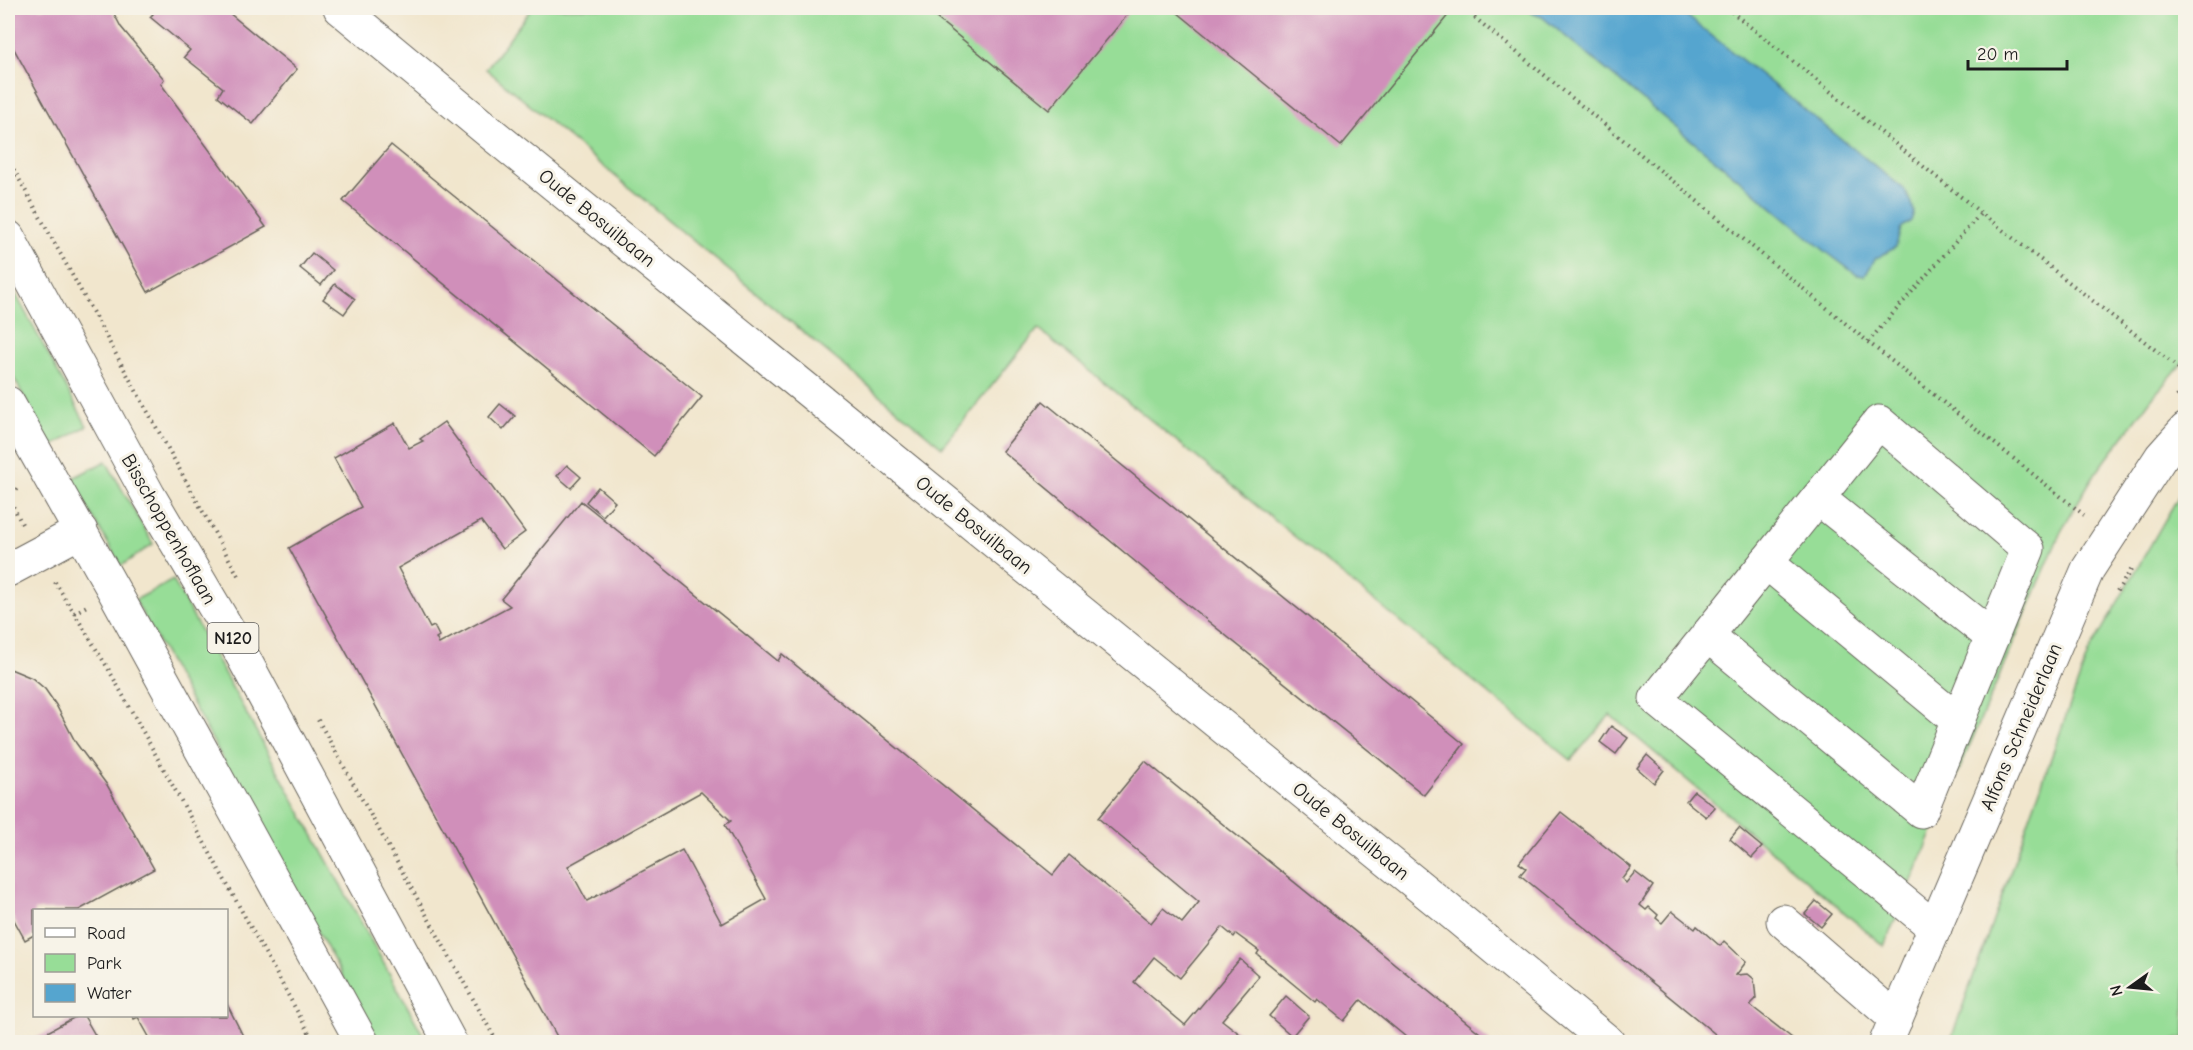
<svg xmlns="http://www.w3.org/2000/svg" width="2193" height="1050" viewBox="0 0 2193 1050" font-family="'Comic Neue',sans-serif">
<rect width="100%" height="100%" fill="#f7f3e8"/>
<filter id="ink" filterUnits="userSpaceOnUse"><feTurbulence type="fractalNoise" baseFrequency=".0167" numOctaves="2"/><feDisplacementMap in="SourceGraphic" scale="12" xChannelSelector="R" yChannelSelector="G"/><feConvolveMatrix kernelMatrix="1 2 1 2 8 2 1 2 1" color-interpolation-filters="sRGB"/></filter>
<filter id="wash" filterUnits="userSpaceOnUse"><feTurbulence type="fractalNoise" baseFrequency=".008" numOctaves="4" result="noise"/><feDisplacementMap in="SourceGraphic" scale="24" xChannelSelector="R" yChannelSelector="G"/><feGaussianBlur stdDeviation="1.35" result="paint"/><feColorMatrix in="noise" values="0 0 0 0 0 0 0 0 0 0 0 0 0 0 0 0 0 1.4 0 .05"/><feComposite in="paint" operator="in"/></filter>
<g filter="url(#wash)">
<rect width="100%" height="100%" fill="#f1e6cd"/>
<!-- green -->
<g fill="#97dd97" stroke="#5a7c5a" stroke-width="1.5">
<polygon points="532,8 2185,8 2185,360 2152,398 2091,480 2062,529 1884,946 1610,715 1571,760 1038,329 942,447 486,69"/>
<polygon points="8,280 87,426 51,447 8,367"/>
<polygon points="106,461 153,544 121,566 71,479"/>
<polygon points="2185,485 2185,1037 2171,1042 1950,1042 2088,654"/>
<polygon points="173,580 427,1042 379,1042 135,600"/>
</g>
<!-- water -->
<polygon fill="#55a5cf" stroke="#386076" stroke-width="1.5" points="1526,8 1677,8 1904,189 1912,203 1914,212 1911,221 1901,228 1896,247 1875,259 1865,276 1857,275 1825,251 1542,17 1531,13"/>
<g id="blocks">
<!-- building -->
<g fill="#d08fba" fill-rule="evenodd">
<polygon points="8,8 111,8 121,27 164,79 161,84 266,227 148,292 8,38"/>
<polygon points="145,8 223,8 297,69 253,124 218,96 223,88 184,57 190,50 150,17 153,14"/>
<polygon points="924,8 1133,8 1049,110"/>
<polygon points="1172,8 1454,8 1341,146"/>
<polygon points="391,145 702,397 654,456 343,201"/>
<polygon points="312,253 333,270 321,285 300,268"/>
<polygon points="335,284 355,299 344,314 323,299"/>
<polygon points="1043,401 1464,744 1424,795 1178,597 1002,451"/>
<polygon points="500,404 515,416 503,430 489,417"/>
<path d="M444,422L525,532L502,549L481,521L398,568L430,628L434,626L439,636L436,638L439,644L510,606L501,599L581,501L778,661L782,654L1053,875L1069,855L1151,923L1163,908L1182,923L1199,902L1098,818L1145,761L1491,1042H1402L1406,1037L1361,1000L1344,1021L1317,999L1315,1002L1257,954L1259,951L1236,934L1234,937L1222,927L1180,978L1154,957L1134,982L1185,1025L1240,959L1259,976L1222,1020L1250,1042H911L909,1040L905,1042H560L289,548L361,507L334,458L395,423L409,448L423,441L420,439ZM701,792L731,821L725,825L766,899L722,924L682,850L587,901L568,866Z"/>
<polygon points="567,465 581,477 571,488 557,476"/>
<polygon points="598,487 615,502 603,516 586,502"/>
<polygon points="8,668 32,678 45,689 56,705 76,743 107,785 154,869 79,910 34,910 34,935 25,940 8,909"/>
<polygon points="1611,726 1628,738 1616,754 1600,742"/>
<polygon points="1647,755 1664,770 1654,783 1637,768"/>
<polygon points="1694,791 1715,807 1706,817 1686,801"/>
<polygon points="1561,812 1631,867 1622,879 1626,883 1635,872 1653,886 1640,905 1646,910 1649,907 1658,915 1656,918 1662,923 1672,911 1695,929 1697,926 1720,946 1724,941 1746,962 1736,975 1748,974 1754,979 1756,999 1750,1005 1792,1038 1788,1042 1725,1042 1520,875 1526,868 1519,863"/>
<polygon points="1739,828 1762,847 1752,858 1730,839"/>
<polygon points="1816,901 1832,914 1821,927 1805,914"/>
<polygon points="1286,996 1309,1016 1292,1036 1269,1016"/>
<polygon points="226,1002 246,1042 152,1042 138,1017 134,1019 132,1016 226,1016"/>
<polygon points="77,1016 84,1016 99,1042 29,1042"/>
</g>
</g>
</g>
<g filter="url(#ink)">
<use href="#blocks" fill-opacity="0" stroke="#67635a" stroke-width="1.5"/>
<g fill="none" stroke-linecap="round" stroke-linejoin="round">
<!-- minor casing -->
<g stroke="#67635a" stroke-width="35">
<g id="minor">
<polyline points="340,8 492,134 1446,908 1608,1042"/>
<polyline points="1818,498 1992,637"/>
<polyline points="1766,562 1958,721"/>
<polyline points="8,570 81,531"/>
<polyline points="1707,635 1921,811 2028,549 1879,422 1656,699 1935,928"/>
<polyline points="1783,921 1896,1019"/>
<polyline points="1886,1042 2088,569 2161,457 2186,429"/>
</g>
</g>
<!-- major casing -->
<g stroke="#67635a" stroke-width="35">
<g id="major">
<polyline points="8,237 149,496 234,640 450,1042"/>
<polyline points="8,403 114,591 362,1042"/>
</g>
</g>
<!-- path -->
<g stroke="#67635a" stroke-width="4" stroke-dasharray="1.5 4.5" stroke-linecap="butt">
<polyline points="1481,8 1474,17 1868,342 2084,515"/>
<polyline points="1727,8 1981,213 2186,374"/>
<polyline points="8,159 239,577"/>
<polyline points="1868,342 1981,213"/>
<polyline points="2177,397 2186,385"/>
<polyline points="18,489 8,496 23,526"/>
<polyline points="55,582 109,670 314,1042"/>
<polyline points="2117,591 2133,567"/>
<polyline points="74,613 87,606"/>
<polyline points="318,720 497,1042"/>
</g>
<!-- minor -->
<use href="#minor" stroke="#fff" stroke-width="33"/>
<!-- major -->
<use href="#major" stroke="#fff" stroke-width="33"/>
</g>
</g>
<g text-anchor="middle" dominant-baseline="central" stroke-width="6" stroke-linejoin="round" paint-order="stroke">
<!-- shield labels -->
<rect fill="#f7f3e8" stroke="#5e5c59" stroke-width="1.5" x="207.5" y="623" width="51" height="30" rx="4.5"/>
<g font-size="18" font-weight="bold" fill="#1c1c1c">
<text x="233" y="638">N120</text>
</g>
<!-- street labels -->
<g font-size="20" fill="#1c1c1c" stroke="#f7f3e8">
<text transform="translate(597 218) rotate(39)">Oude Bosuilbaan</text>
<text transform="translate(974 525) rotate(39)">Oude Bosuilbaan</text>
<text transform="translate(169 529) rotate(60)">Bisschoppenhoflaan</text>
<text transform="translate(2021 727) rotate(-67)">Alfons Schneiderlaan</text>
<text transform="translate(1351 831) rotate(39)">Oude Bosuilbaan</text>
</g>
</g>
<!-- margin -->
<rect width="2193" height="1050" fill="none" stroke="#f7f3e8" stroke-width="30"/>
<!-- legend -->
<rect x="33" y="909" width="195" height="108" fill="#f7f3e8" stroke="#9f9d96" stroke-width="1.5"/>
<rect x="45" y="928" width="30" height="9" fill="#ffffff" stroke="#9f9d96" stroke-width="1.5"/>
<text x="87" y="939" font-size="18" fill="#1c1c1c">Road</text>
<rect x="45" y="954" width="30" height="18" fill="#97dd97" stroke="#9f9d96" stroke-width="1.5"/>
<text x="87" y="969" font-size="18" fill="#1c1c1c">Park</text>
<rect x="45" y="984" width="30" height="18" fill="#55a5cf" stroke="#9f9d96" stroke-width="1.5"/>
<text x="87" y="999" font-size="18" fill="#1c1c1c">Water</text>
<!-- north arrow -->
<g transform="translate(2130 987) rotate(255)" stroke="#f7f3e8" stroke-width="4.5" paint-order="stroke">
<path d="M0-4.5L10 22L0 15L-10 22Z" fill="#1c1c1c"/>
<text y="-9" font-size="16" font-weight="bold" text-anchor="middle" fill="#1c1c1c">N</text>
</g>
<!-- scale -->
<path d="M1968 60v9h99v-9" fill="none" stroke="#1c1c1c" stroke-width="3"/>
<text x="1977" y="60" font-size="18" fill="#1c1c1c" stroke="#f7f3e8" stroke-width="4.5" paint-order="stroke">20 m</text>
</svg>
